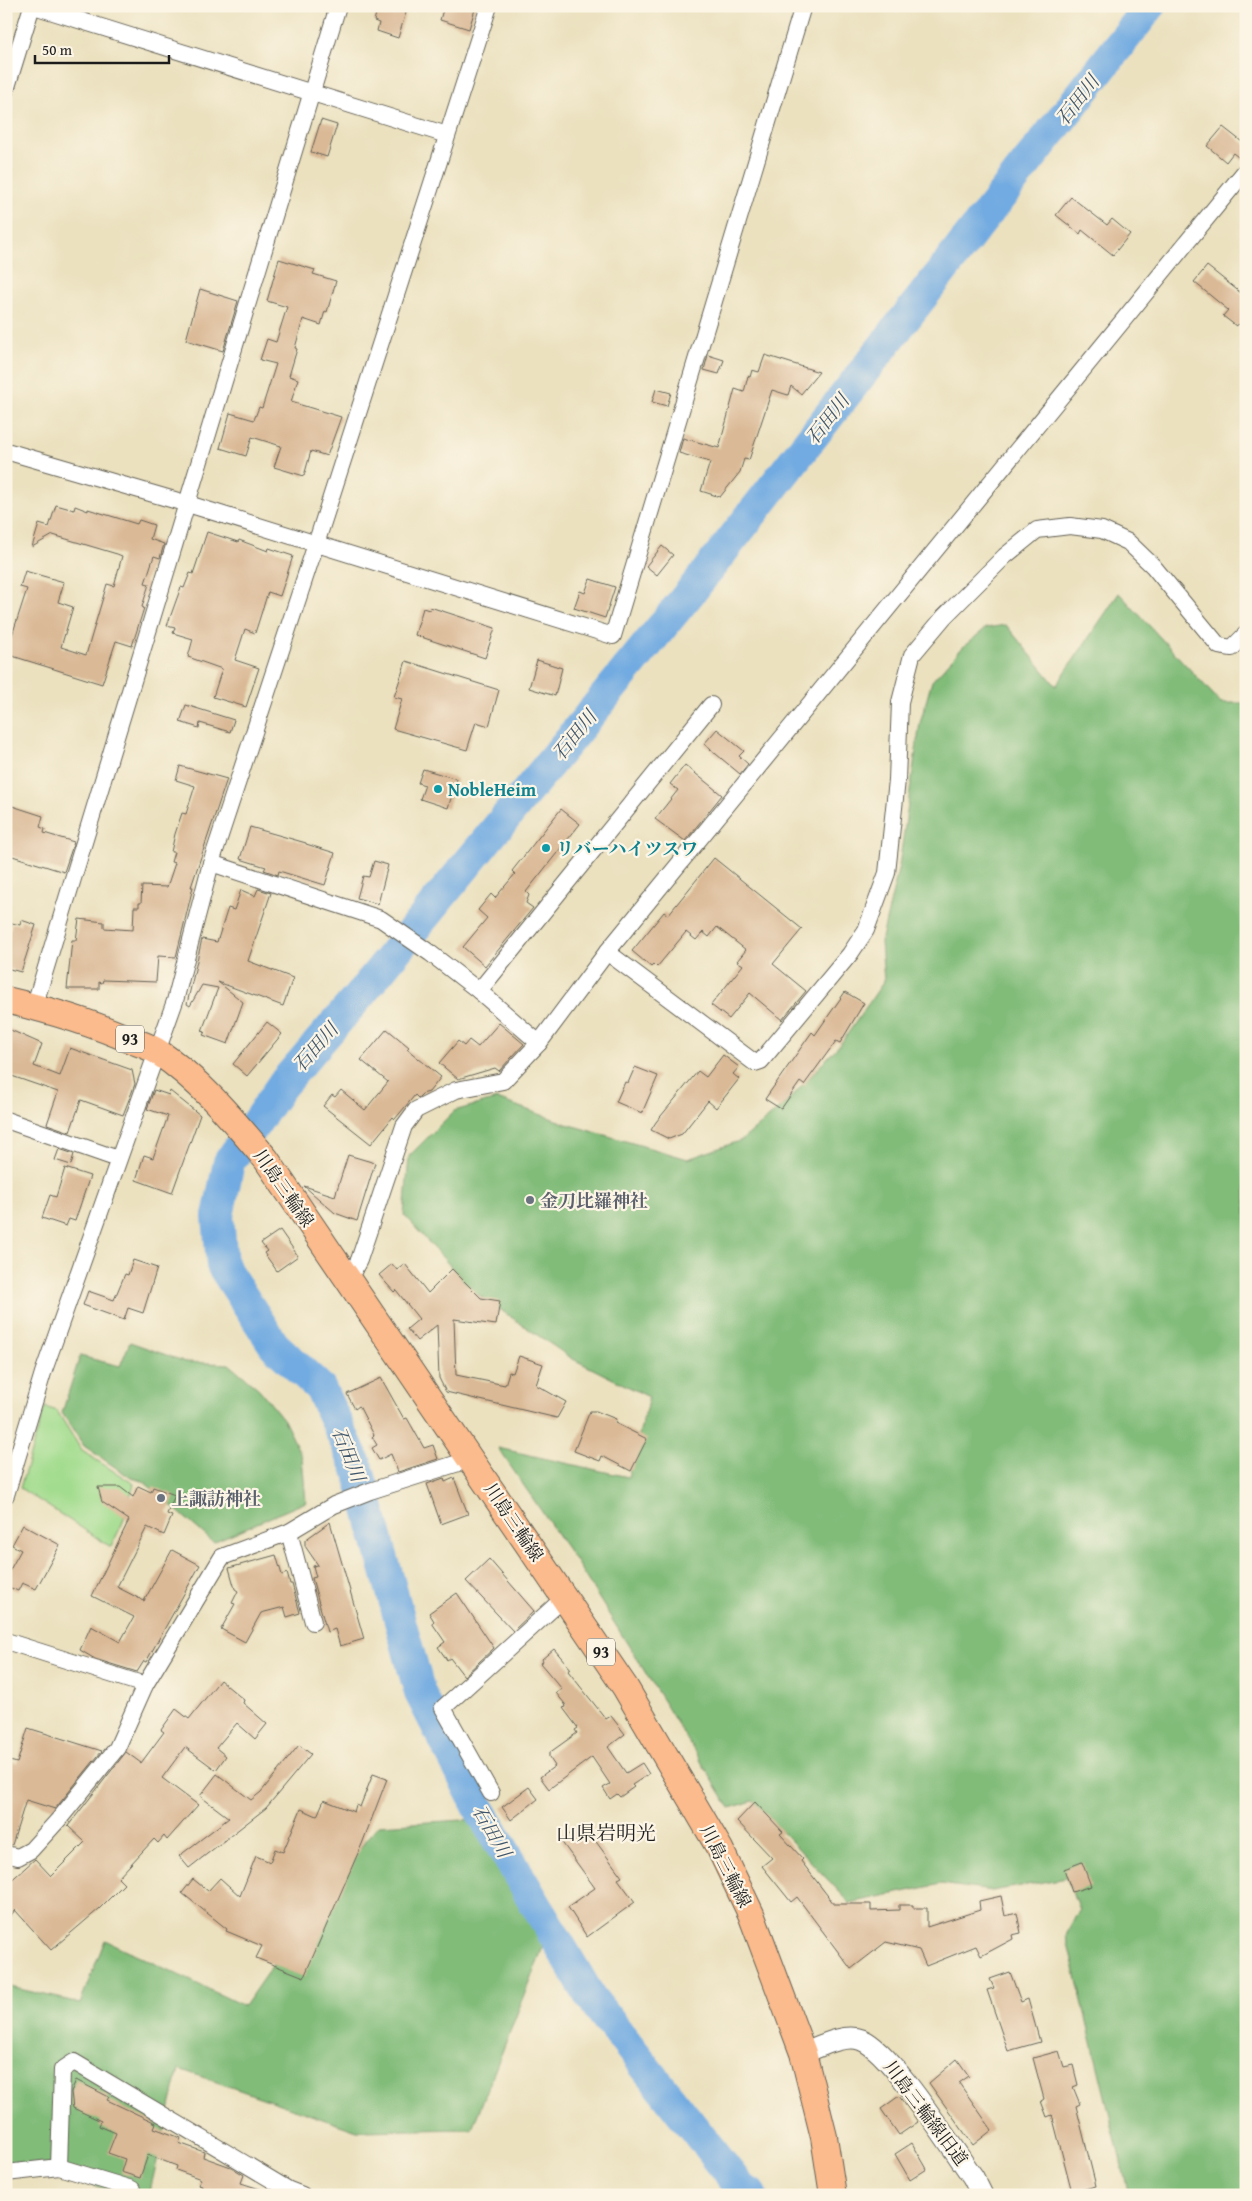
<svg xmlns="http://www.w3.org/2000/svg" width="1252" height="2201" viewBox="0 0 1252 2201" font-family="'Gentium Book Plus','Noto Serif JP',serif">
<rect width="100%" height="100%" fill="#fcf5e5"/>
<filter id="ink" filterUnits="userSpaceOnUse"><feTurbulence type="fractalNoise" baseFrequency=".02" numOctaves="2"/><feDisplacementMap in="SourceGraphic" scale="10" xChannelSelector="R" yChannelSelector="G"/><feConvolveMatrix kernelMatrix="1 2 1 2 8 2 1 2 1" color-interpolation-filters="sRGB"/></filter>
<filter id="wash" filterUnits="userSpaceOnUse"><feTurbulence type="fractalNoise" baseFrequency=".0096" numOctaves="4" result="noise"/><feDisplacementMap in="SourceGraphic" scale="20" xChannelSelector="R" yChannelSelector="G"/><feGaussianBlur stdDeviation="1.12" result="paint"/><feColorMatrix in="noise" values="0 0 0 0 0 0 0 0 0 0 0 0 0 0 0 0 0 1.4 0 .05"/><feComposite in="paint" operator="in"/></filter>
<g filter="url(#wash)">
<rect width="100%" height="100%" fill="#ebe1bf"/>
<!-- green -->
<polygon fill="#a2dc8e" stroke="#5f7c55" points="45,1407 57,1411 82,1451 134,1484 122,1524 111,1547 20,1488"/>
<!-- forest -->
<g fill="#81bc79" stroke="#4e6c4a">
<polygon points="1119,593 1221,703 1246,703 1246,2195 1129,2195 1066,1935 1079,1910 1067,1878 992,1891 941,1884 850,1903 753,1801 730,1808 575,1560 498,1448 628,1477 649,1397 571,1358 473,1291 404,1215 409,1156 454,1111 497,1099 570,1125 688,1159 742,1140 786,1103 842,1042 884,981 881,942 899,866 920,723 932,681 963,647 986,628 1006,625 1056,686"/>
<polygon points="130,1342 186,1362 229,1364 259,1389 284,1420 302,1457 306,1502 213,1542 143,1481 131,1478 84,1446 62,1413 80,1356 120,1366"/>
<polygon points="481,1819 543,1947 472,2129 357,2131 179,2069 149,2195 128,2195 6,2161 6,1986 80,2003 105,1940 244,2006 300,1926 378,1825"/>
</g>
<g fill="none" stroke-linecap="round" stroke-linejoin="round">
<!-- river -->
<polyline stroke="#72abe1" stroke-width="32" points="752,2195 740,2187 591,1998 479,1808 420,1693 357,1466 320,1388 274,1345 222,1265 218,1216 229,1162 282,1085 359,996 697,584 1150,6"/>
</g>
<g id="blocks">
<!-- building -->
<g fill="#dab996">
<polygon points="378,6 408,6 398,38 377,31 379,23 374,21"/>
<polygon points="444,6 476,6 469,29 440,20"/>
<polygon points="321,120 337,125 327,157 311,152"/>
<polygon points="1223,127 1246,145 1246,160 1243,161 1233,153 1226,162 1207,146"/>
<polygon points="1071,197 1107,225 1112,219 1130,234 1113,255 1082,230 1080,234 1056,215"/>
<polygon points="279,259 315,270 313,274 336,281 327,312 325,311 321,325 303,319 295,348 297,349 289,376 298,379 291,402 341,417 327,456 311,451 304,476 274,467 281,446 252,437 246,456 220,448 230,413 254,420 259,407 262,408 276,364 260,360 267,339 276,342 287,307 267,301"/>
<polygon points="1207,266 1246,297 1246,329 1239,324 1236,326 1223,316 1228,310 1194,282"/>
<polygon points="200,289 238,301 223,351 186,340"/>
<polygon points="708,355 724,360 719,374 704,370"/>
<polygon points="765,355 819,372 801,394 791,386 788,395 772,390 749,460 744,459 740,472 720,497 701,491 710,462 679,453 683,438 719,448 735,389 744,392 748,376 750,377 752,370 759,372"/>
<polygon points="656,389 671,393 667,406 652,402"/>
<polygon points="56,505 74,510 75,506 88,511 88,509 137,524 139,520 154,525 150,539 164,544 160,558 154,556 145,583 149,584 142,607 144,608 132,646 116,641 102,684 6,654 27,589 20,587 25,571 64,582 58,602 73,607 61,647 86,655 107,584 114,586 122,556 117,554 53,535 32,547 39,524 49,527"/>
<polygon points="207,532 238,542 239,540 268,551 269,548 293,556 280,596 268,592 255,633 245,629 235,660 259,668 246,707 213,697 222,669 188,657 193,639 173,633 175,628 167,626 181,587 184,588 190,573 193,574"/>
<polygon points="662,546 673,555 657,575 646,566"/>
<polygon points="590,579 615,587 605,618 574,608 580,591 585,593"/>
<polygon points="430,607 495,628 485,658 415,635 423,608 429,610"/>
<polygon points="537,660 562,668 555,696 529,688"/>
<polygon points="406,661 499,690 489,726 476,722 467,750 393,729 402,699 394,697"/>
<polygon points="186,705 234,720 230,732 200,723 199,728 180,722"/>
<polygon points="717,729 744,751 739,756 748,764 740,774 704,744"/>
<polygon points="685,765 722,795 685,841 655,819 678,790 670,784"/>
<polygon points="180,766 227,779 191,887 193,887 176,957 158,956 156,982 103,980 102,983 99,982 99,989 67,989 72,940 76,940 79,919 104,922 104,928 133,930 134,907 139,907 139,903 141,903 142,886 167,887 175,863 171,862 174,852 171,852 175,834 182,813 186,814 195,786 176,780"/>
<polygon points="423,769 457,779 448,808 420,799 425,785 418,783"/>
<polygon points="6,804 43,816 40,827 45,829 44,833 74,842 64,872 6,854"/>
<polygon points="561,809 580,824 526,892 529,895 526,903 533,908 485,966 463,947 487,918 478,910 491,894 495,898 515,874 512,871"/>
<polygon points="250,827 306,843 306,844 335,853 325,885 279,871 278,875 264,870 266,867 240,859"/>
<polygon points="714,858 802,929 773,964 806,991 782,1020 750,993 729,1019 711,1005 743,965 737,961 746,950 717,927 709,937 703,932 696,940 686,932 657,967 654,964 651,967 632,951 664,912 668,915"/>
<polygon points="374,861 388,865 378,904 357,898 363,876 369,877"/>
<polygon points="258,889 271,893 248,961 293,978 283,1006 218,982 243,1002 228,1044 203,1035 205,1032 202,1031 218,988 202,985 190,1006 187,1004 202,939 217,942 228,908 234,910 241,890 255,896"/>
<polygon points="21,920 36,925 21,972 6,968 6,942 12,923 20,925"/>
<polygon points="845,992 864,1003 840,1043 836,1041 804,1085 800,1082 781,1109 765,1099 812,1032 815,1035"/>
<polygon points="267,1022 282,1034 247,1076 233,1064"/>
<polygon points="499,1023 524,1044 499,1071 495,1068 458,1079 439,1063 458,1041 464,1046 469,1040 478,1047"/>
<polygon points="6,1028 42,1044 34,1066 60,1076 70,1048 132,1070 135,1084 123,1115 81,1100 70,1132 47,1124 58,1092 6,1074"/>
<polygon points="387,1029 409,1047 407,1049 441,1077 429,1092 422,1094 418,1098 415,1095 395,1119 393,1117 371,1144 323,1106 332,1095 335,1097 341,1090 365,1110 388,1082 361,1060"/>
<polygon points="723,1055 739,1067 733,1074 739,1079 716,1108 708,1101 682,1134 669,1139 651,1130 656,1122 698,1071 706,1077"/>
<polygon points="635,1067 658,1076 642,1113 616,1102 625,1082 628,1083"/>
<polygon points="154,1090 169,1095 170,1091 200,1115 172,1193 136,1180 144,1155 153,1158 168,1116 147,1109"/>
<polygon points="59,1149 74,1154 71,1165 55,1160"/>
<polygon points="348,1155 375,1163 357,1221 335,1213 304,1186 335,1196"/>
<polygon points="65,1168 90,1176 75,1221 69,1219 66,1226 42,1218 50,1195 56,1197"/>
<polygon points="280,1230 298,1256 277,1271 264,1253 267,1251 261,1243"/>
<polygon points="133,1260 157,1268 143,1313 128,1308 124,1320 83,1305 88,1291 114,1300 125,1274 128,1275"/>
<polygon points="392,1264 397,1270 405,1264 428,1293 452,1269 481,1298 500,1301 496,1325 454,1319 456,1375 505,1385 509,1372 513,1373 519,1356 543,1364 536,1385 566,1402 557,1418 446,1392 439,1378 437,1325 417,1341 407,1329 419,1319 396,1290 394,1292 379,1275"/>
<polygon points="381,1378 404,1419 407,1418 424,1448 433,1445 438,1459 398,1472 391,1454 379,1460 372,1448 377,1445 372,1437 374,1435 359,1406 355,1409 347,1394"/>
<polygon points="590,1411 596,1411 616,1419 615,1423 647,1439 631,1471 602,1456 600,1461 574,1451"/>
<polygon points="444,1478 445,1482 454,1478 468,1514 441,1524 427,1484"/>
<polygon points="138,1486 151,1492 153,1487 175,1495 167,1514 172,1516 164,1535 147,1527 117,1587 144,1601 172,1550 200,1565 146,1662 144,1661 137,1672 95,1659 80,1650 91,1626 120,1642 134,1617 92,1596 129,1520 102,1502 98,1487 120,1487 133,1497"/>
<polygon points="330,1522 364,1639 340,1646 335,1629 327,1632 312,1578 316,1577 313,1566 318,1565 305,1546 305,1540"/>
<polygon points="23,1525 60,1545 36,1589 22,1583 18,1591 6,1586 6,1577 21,1550 12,1545"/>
<polygon points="276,1555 282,1575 287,1573 290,1584 292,1584 300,1613 287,1617 284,1607 261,1613 245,1642 221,1629 235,1604 232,1603 238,1591 235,1589 229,1568"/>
<polygon points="489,1559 534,1611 513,1631 466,1581"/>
<polygon points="457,1593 494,1648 464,1676 450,1658 447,1660 438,1647 445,1642 432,1623 434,1621 429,1613"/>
<polygon points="554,1649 571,1669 568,1671 606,1719 611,1716 625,1734 608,1747 626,1773 642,1763 649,1774 632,1785 634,1787 620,1797 617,1794 610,1799 603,1788 610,1784 592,1757 549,1789 540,1777 555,1766 549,1757 549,1753 577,1733 575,1730 578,1728 563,1708 566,1707 565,1704 556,1693 562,1689 540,1663 543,1661 542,1659"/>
<polygon points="220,1680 244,1700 243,1703 267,1724 255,1739 237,1723 216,1748 226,1756 216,1770 185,1747 162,1778 198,1805 167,1840 164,1836 158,1843 154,1839 118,1878 124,1884 99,1909 51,1950 15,1910 6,1922 6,1885 35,1859 51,1876 85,1842 68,1826 126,1752 141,1763 164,1732 161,1730 176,1709 189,1719"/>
<polygon points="28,1728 102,1751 55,1809 26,1800 12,1845 6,1844 6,1760 17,1763"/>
<polygon points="299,1745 311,1754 266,1808 189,1868 179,1856 229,1818 200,1796 217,1774 251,1800 261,1792"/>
<polygon points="373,1774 387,1779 362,1844 304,1977 256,1958 262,1946 226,1931 227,1929 182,1893 193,1879 208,1891 220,1878 240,1896 256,1856 270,1862 275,1849 283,1852 301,1809 317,1816 324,1800 354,1812 356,1805 360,1807"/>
<polygon points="529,1787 538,1799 511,1820 502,1807"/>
<polygon points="755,1802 783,1832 780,1834 803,1859 801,1861 834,1904 871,1904 871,1911 899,1910 899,1905 913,1905 913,1908 927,1908 927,1927 980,1910 979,1901 1001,1896 1005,1916 1017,1913 1021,1933 1012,1935 1013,1939 981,1956 976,1946 926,1966 919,1950 886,1942 851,1969 797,1897 791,1902 762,1866 772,1858 737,1821"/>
<polygon points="583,1824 622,1877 618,1879 635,1902 587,1937 568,1907 595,1888 561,1841"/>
<polygon points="1082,1862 1091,1886 1072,1892 1064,1869"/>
<polygon points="1010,1972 1021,2002 1028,1999 1040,2042 1008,2051 987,1990 994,1988 990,1979"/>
<polygon points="1059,2051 1064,2067 1073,2065 1078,2085 1073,2087 1080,2104 1076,2106 1096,2186 1072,2192 1052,2115 1047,2117 1041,2101 1044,2099 1033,2058"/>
<polygon points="957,2059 969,2076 959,2083 992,2130 973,2145 929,2083"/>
<polygon points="76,2080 109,2097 107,2100 156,2123 154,2128 181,2138 179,2143 204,2152 203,2157 231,2167 244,2175 241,2183 266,2191 266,2195 213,2195 201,2190 202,2186 198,2185 201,2179 176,2170 177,2166 148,2155 140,2178 121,2172 125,2159 108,2153 116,2133 99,2126 101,2121 73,2108 71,2092"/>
<polygon points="899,2096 918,2122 899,2135 881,2109"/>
<polygon points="912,2143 927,2169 910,2180 895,2154"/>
</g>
</g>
</g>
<g filter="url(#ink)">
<use href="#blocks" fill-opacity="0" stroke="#646155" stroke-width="1"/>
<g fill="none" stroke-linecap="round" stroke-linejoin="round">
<!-- minor casing -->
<g stroke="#646155" stroke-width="18">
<g id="minor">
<polyline points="34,6 447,135"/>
<polyline points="6,90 32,6"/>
<polyline points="6,451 188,504 613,636 803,6"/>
<polyline points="211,863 381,919 430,953 479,991 539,1043"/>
<polyline points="607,952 755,1063 761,1061 850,954 866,930 887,873 897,780 900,702 912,655 944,617 1005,556 1037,530 1070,526 1102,530 1128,542 1153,566 1219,646 1232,648 1246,634"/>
<polyline points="479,991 711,705"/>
<polyline points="34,1007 338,6"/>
<polyline points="6,1120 118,1159"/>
<polyline points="349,1279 359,1260 404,1126 416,1110 456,1090 503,1081 539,1043 607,952 1246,170"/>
<polyline points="6,1495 43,1373 175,1001 211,863 316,544 489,6"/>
<polyline points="289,1532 313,1622"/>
<polyline points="6,1641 145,1685"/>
<polyline points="491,1793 443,1708 565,1597"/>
<polyline points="6,1854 18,1857 31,1850 60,1818 117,1748 145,1685 222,1557 289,1532 334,1505 370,1491 471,1459"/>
<polyline points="59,2167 132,2189 130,2195"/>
<polyline points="6,2173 59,2167 62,2070 74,2062 289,2190 302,2195"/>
</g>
</g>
<!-- tertiary casing -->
<g stroke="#646155" stroke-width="23">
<path id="tertiary" d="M803,2053C819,2047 844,2033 862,2040C892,2052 951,2147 973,2177L982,2195"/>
</g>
<!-- primary casing -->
<g stroke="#646155" stroke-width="28">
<path id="primary" d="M6,1000C49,1010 93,1023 133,1041C141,1044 151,1047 158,1052C200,1080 233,1120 266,1159L625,1687L720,1849L751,1914L803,2053L824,2137L833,2195"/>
</g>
<!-- minor -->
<use href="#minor" stroke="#fff" stroke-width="16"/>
<!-- tertiary -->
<use href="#tertiary" stroke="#fff" stroke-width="21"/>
<!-- primary -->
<use href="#primary" stroke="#fbbb8c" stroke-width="26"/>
</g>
</g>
<!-- markers -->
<g fill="#0f9aa8" stroke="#fcf5e5" stroke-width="2">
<circle cx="438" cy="789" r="5"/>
<circle cx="546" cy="848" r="5"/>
</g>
<g fill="#6b7280" stroke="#fcf5e5" stroke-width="2">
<circle cx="530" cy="1200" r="5"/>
<circle cx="161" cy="1498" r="5"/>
</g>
<g text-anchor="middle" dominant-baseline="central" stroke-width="4.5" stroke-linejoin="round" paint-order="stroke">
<!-- shield labels -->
<g fill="#fcf5e5" stroke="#5f5d58" stroke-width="1">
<rect x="116" y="1025.5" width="28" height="27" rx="4"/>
<rect x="587" y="1638.5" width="28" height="27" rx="4"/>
</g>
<g font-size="16" font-weight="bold" fill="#1c1c1c">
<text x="130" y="1039">93</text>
<text x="601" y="1652">93</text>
</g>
<!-- culture labels -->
<g font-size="18" font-weight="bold" fill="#0d838f" stroke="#fcf5e5" text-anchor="start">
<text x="448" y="789">NobleHeim</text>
<text x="556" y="848">リバーハイツスワ</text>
</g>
<!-- street labels -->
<g font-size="18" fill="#1c1c1c" stroke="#fcf5e5">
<text transform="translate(284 1188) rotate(55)">川島三輪線</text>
<text transform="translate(514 1522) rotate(56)">川島三輪線</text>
<text transform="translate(726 1866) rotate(63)">川島三輪線</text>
<text transform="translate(926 2113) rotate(53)">川島三輪線旧道</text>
</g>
<!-- worship labels -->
<g font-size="18" font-weight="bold" fill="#5b616d" stroke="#fcf5e5" text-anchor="start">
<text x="540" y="1200">金刀比羅神社</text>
<text x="171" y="1498">上諏訪神社</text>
</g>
<!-- water labels -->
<g font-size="19" font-style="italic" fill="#3e556b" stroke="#fcf5e5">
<text transform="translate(1077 100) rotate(-52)">石田川</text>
<text transform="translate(827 419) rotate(-52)">石田川</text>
<text transform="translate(574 735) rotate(-51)">石田川</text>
<text transform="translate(315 1047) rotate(-49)">石田川</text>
<text transform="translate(349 1454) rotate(68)">石田川</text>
<text transform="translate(492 1831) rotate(60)">石田川</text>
</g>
<!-- quarter labels -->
<g font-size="20" fill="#1c1c1c" stroke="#fcf5e5">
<text x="606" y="1832">山県岩明光</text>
</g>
</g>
<!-- margin -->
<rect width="1252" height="2201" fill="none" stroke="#fcf5e5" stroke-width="25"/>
<!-- scale -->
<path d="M35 55v8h134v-8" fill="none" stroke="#1c1c1c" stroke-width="2.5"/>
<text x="42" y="55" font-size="15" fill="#1c1c1c" stroke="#fcf5e5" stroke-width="4" paint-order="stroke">50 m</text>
</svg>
